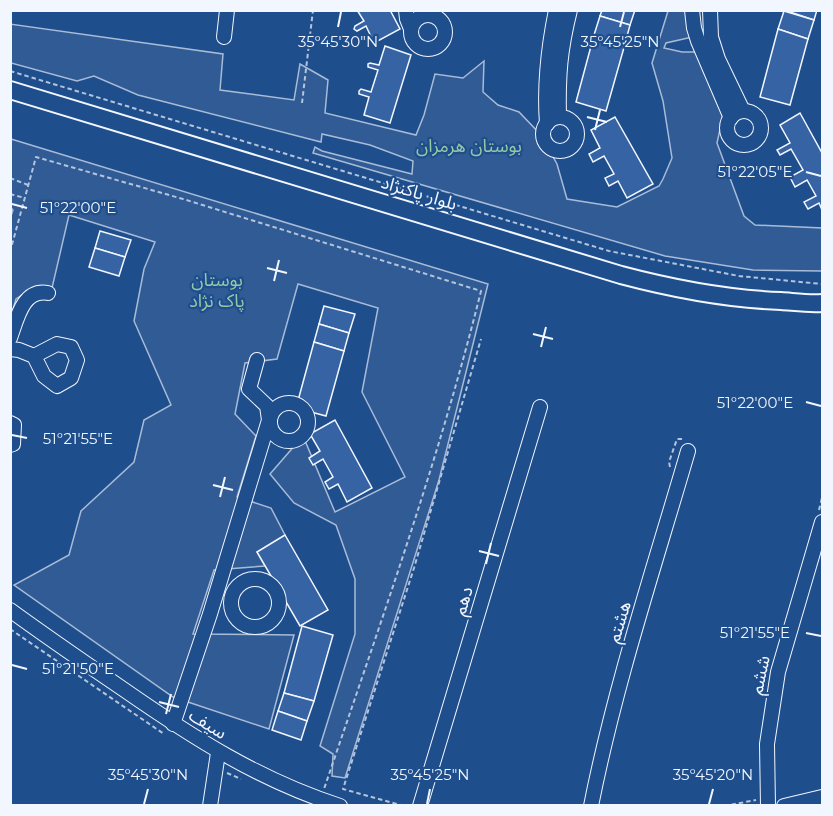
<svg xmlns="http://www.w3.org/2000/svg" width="833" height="816" viewBox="0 0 833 816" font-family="Montserrat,'Noto Sans Arabic',sans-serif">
<rect width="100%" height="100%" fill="#1f4e8c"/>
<!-- built -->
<g fill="#305b95" stroke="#a8bbd7" stroke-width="1.5">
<polygon points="668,11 695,11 697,36 666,43 664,48 682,52 703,52 725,107 717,143 744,216 755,225 822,228 822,271 753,270 665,256 313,153 315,147 322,151 412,174 413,161 370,145 322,134 321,142 138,95 94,76 77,81 11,63 10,24 223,54 220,90 294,100 300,64 328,80 325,113 416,135 424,115 435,74 463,78 484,61 483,92 498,105 519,112 541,135 557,164 567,199 617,207 659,186 663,179 672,158 663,101 652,63"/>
<polygon points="11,139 488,284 439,480 345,778 332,776 333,754 320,746 355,634 355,579 336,525 294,503 270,474 303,436 335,512 405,477 362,392 378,308 298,284 277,359 245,363 235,414 256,436 237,497 271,508 285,535 257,552 265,566 214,570 193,634 294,635 269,729 173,697 14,585 69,555 81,511 134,462 144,420 171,405 134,321 144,269 155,242 69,215 52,288 31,289 16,299 11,316 10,219 13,210 10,207"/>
</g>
<!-- building -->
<g fill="#3563a3" stroke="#f2f6ff" stroke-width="1.5">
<polygon points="357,10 390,10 400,29 374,43 366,26 357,31 354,29 355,26 364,21"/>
<polygon points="602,10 635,10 630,25 600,16"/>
<polygon points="784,10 817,10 814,20"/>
<polygon points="784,11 814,20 808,39 778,29"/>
<polygon points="600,16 630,25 625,44 594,35"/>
<polygon points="778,29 808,39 790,105 760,97"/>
<polygon points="594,35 625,44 606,111 576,102"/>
<polygon points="385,46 411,55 390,123 364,115 369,97 359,94 359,91 361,89 371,92 378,70 368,67 368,64 370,63 379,65"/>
<polygon points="800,113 822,153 822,210 819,203 808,209 804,202 816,196 807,180 795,187 790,177 803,170 791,149 780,155 777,150 790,143 780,125"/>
<polygon points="615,117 653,184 627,198 618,181 609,186 605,178 614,174 604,156 593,162 589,154 600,148 591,130"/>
<polygon points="100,231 131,240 125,257 95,248"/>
<polygon points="95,248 125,257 119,276 89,267"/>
<polygon points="324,306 355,314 349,333 319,324"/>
<polygon points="319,324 349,333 344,351 314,342"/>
<polygon points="314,342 344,351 326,416 296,408"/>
<polygon points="335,420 372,488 347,502 338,484 329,489 325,482 333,477 323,459 313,465 309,458 320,451 310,434"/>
<polygon points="285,535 328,610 300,626 257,552"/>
<polygon points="302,626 333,635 314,701 284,693"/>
<polygon points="284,693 314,701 307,721 278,711"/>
<polygon points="278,711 307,721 301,740 272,730"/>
</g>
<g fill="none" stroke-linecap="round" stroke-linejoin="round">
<!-- minor casing -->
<g stroke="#f2f6ff" stroke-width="16">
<g id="minor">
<polyline points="406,10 407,19 411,29"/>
<polyline points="692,10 694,28 698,41 731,118"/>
<polyline points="710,10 711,37 718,59 743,111"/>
<circle cx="428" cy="32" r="17"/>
<polyline points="224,37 227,10"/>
<circle cx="744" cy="128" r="17"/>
<path d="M559,117C558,76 560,50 570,10"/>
<circle cx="560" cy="134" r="17"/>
<path d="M547,124C544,85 548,49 556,10"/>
<path d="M10,338C17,319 23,288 48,293"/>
<polyline points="10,349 19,350 34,356 44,376 57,386 71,378 77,360 71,347 57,344 34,356"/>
<circle cx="289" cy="422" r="19"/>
<polyline points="10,423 14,425 13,444 10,445"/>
<circle cx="255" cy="603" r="24"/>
<path d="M10,610C47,637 85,663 123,689C192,737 259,780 340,806"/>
<polyline points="173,724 210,614 269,420 267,406 249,389 257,360"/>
<polyline points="210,806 218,753"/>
<polyline points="420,806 540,407"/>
<path d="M591,806C615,685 654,568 688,451"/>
<polyline points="768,806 767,744 778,672 822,522"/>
<polyline points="784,806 822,797"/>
</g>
</g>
<!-- major casing -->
<g stroke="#f2f6ff" stroke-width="20">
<path id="major" d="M10,90L621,275C674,289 726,299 781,301C795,302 809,304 822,303"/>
</g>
<!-- path -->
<g stroke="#b3c4dc" stroke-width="2" stroke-dasharray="4.5 3" stroke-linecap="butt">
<polyline points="10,71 609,251 739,276 822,284"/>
<polyline points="302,103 313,10"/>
<polyline points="10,178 28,185"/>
<polyline points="10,194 25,198"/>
<path d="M10,252L36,157L183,199L481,291C439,460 380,624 324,789"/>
<polyline points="670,467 669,462 677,439 683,439"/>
<polyline points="819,510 822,498"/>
<polyline points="10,629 164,734"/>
<polyline points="227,773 241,779"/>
<polyline points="404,806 343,789 414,568 481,339"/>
<polyline points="724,806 756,800"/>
</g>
<!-- minor -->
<use href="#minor" stroke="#1f4e8c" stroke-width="14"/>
<!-- major -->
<use href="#major" stroke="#1f4e8c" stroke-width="16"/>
</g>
<!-- ticks -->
<path fill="none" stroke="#f2f6ff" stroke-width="2" d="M338,27L341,12M620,27L624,12M587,117L607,122M595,130L600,110M806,172L821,176M12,204L27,208M267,268L287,273M274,281L279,260M533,334L553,339M541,347L546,327M806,402L821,406M12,435L27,438M213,485L233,490M220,497L225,477M479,551L499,556M486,564L491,543M806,633L821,636M12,665L27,669M159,702L179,707M166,714L171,694M144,804L148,789M427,804L430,789M709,804L713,789"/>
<g text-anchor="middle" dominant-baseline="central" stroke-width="4.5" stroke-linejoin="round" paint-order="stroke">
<!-- park labels -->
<g font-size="18" fill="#97c8a6" stroke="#1f4e8c">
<text x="469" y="146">بوستان هرمزان</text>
<text x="217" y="280">بوستان<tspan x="217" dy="21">پاک نژاد</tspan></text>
</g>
<!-- street labels -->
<g font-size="18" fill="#f2f6ff" stroke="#1f4e8c">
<text transform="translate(419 193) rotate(17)">بلوار پاکنژاد</text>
<text transform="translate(463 601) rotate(-73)">دهم</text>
<text transform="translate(619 622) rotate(-73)">هشتم</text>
<text transform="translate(760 675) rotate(-78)">ششم</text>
<text transform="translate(208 724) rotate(32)">سیف</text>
</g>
</g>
<g font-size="15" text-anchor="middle" fill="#f2f6ff" stroke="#1f4e8c" stroke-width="4.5" stroke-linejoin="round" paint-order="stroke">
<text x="338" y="47">35°45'30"N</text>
<text x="620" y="47">35°45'25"N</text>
<text x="755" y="177">51°22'05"E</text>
<text x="78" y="213">51°22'00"E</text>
<text x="755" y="408">51°22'00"E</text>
<text x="78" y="444">51°21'55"E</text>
<text x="755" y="638">51°21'55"E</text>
<text x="78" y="674">51°21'50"E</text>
<text x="148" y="780">35°45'30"N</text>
<text x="430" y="780">35°45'25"N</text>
<text x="713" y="780">35°45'20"N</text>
</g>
<!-- border -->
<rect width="833" height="816" fill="none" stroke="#f2f6ff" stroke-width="24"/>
</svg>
